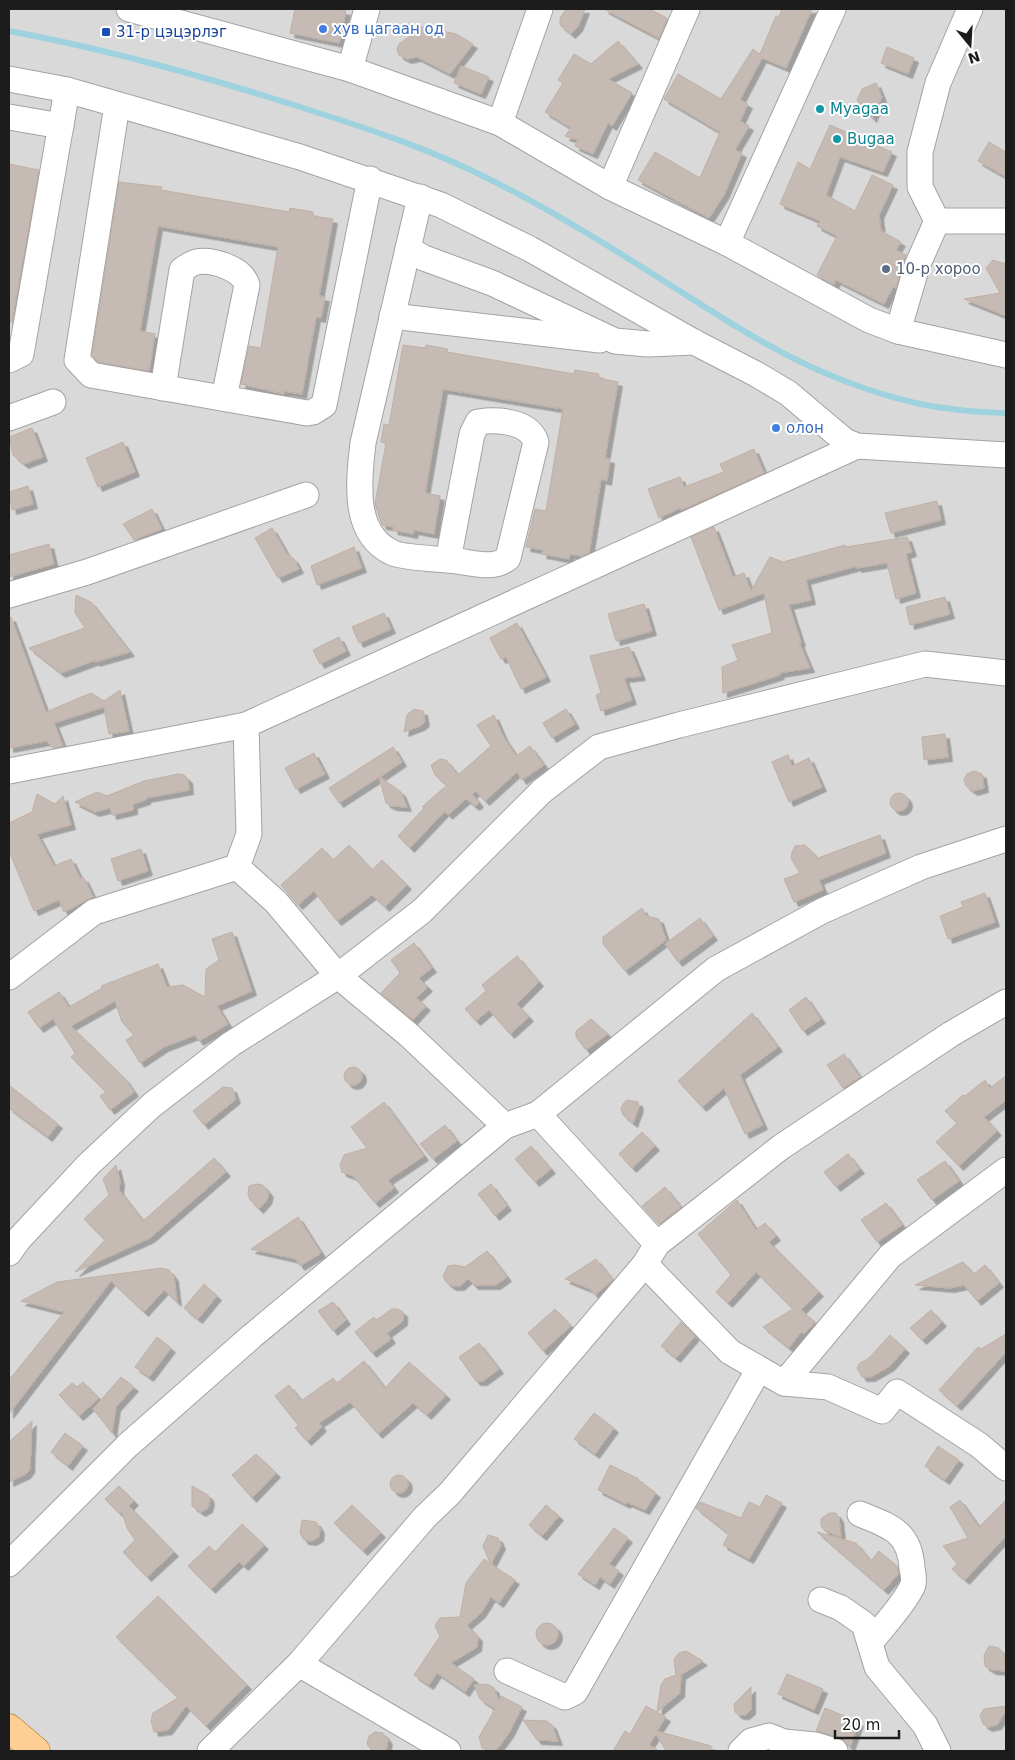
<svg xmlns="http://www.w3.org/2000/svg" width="1015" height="1760" viewBox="0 0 1015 1760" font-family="'DejaVu Sans',sans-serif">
<defs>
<filter id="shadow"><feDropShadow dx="4.5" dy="4.5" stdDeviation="0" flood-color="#0004"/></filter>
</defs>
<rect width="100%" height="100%" fill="#eee9e0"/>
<!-- residential -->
<rect fill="#dad9d9" x="9" y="9" width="997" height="1742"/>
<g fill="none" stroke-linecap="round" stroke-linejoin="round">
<!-- stream -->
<path stroke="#9ed2de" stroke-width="6" d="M9,31C101,48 192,73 281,101C351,123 424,146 489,179C551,210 609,246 667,283C721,317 773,352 832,376C869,391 913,405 952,409C970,412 988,412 1006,413"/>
</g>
<!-- building -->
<g fill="#c6bbb4" stroke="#c0afa2" filter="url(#shadow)">
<polygon points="295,9 334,9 346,11 339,43 290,33"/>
<polygon points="566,9 585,9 578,27 571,34 560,25 560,18"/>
<polygon points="604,9 649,9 667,18 659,38"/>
<polygon points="782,9 812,9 786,68 762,58 740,100 748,104 740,121 749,126 735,150 742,153 724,195 709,218 638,180 655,152 700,178 720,132 664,99 678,74 721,99 753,49 760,54 776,16 779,17"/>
<polygon points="408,24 456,34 473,44 450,74 417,57 407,59 399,55 397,49 399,44 410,36"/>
<polygon points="618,41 638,64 608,79 632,93 612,126 608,123 593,154 575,146 578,140 565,136 571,128 545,112 563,83 558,80 574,54 591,64"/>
<polygon points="887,47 914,58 908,74 881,63"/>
<polygon points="461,66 489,77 481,94 454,83"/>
<polygon points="876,83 882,97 872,118 857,100 862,89"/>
<polygon points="830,125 892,152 883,172 840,157 826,195 855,211 872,175 893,185 879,215 881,231 901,242 896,250 906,255 896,288 893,287 884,304 836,280 834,285 817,275 837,236 817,226 820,221 780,204 798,162 810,169"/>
<polygon points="989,142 1006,152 1006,177 978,161"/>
<polygon points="9,164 39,170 12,322 9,322"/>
<polygon points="119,182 162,187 161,190 289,212 290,208 313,212 313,216 333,219 319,296 325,297 321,318 316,317 302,394 284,391 284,394 241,384 249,346 261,348 278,247 158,226 140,331 155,334 149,371 98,362 92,355"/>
<polygon points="993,260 1006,264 1006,316 964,299 1000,293 986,268"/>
<polygon points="403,345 425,348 426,345 448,349 447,352 574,374 575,370 599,374 598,378 618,382 605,458 610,459 607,481 601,479 589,553 582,556 570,554 569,559 542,554 543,550 526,547 535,509 546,511 563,409 443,389 425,493 440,496 434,534 414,530 413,534 393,530 394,527 382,525 375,504 386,443 381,442 384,424 389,425"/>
<polygon points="32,428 43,457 24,464 13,455 9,437"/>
<polygon points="123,442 135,472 98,487 86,458"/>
<polygon points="754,449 764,473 681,510 680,508 659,518 648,489 680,477 684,487 724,472 720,464"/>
<polygon points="28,486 33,504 12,510 9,492"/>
<polygon points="937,501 941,520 891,533 885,513"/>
<polygon points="152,509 162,529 134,540 123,524"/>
<polygon points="714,527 733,577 744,573 751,591 770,557 783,562 845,545 846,547 907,537 912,552 906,554 916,593 896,599 887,563 857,568 857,566 806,580 811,600 789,605 801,642 799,642 810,668 779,673 780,675 723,693 722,667 738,660 732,645 772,633 764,593 719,610 691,537"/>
<polygon points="272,528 287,554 294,559 299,569 278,578 255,538"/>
<polygon points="49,544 54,564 9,577 9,555"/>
<polygon points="354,547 362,568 317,585 311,566"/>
<polygon points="76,595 91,602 130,652 95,662 96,660 61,673 29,648 85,628 75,613"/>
<polygon points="945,597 950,614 910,625 906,607"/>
<polygon points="644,604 652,631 616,641 608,614"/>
<polygon points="384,613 391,629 359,643 352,627"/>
<polygon points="11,617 46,712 91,693 104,701 120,690 129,731 109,734 104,707 54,723 63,746 54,748 46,741 9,748 9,618"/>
<polygon points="517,623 546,677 521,689 506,657 501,659 490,638"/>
<polygon points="339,637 346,651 320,664 313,650"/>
<polygon points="629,647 641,676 624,678 632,700 601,711 596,695 601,693 590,656"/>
<polygon points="414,709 423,711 425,722 420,726 404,732 407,715"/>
<polygon points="566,709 575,724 552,738 543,723"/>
<polygon points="494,715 503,736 516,756 530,746 544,765 522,780 517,772 485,801 476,791 472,794 479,803 475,806 466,799 448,815 445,811 410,848 398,836 425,807 422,807 447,785 435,775 431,765 440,759 446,760 458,775 491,746 477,725"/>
<polygon points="945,734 948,757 924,760 922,737"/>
<polygon points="393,747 402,762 380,777 401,792 407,807 392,806 386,803 379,777 339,803 329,788"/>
<polygon points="314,753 325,774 296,789 285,768"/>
<polygon points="788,755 792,766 809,758 822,787 789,802 772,762"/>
<polygon points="974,771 982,774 984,788 973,791 966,786 964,779 967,774"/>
<polygon points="178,774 184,775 188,779 189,790 146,798 146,800 133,804 133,810 112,815 110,808 95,812 75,802 97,792 107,796 144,781"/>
<circle cx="899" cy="802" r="9"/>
<polygon points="37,794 55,804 63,796 71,825 37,834 54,866 71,859 80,878 84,878 93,897 64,912 59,900 34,911 9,851 9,823 32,812"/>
<polygon points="880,835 886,853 819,880 823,890 794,902 784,879 800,873 791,858 792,852 795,846 805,845 818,858"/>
<polygon points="349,845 372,870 382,860 407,885 385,907 372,895 337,921 314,891 298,905 281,885 322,848 333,860"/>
<polygon points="141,849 148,871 118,881 111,859"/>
<polygon points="985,893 995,922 948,939 940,916 963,907 961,902"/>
<polygon points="642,908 646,916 659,919 666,940 625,971 603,944 603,937"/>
<polygon points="700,918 713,936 678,962 665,944"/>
<polygon points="232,932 252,991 217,1006 228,1024 199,1041 195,1035 164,1047 140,1063 126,1040 134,1035 122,1022 115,1001 71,1026 125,1079 134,1092 110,1110 100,1096 106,1092 71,1057 75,1053 53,1019 39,1028 28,1012 59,992 69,1007 102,988 101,986 158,964 167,987 183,985 205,997 206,969 219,960 212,939"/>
<polygon points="414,943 432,968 419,978 428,987 416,998 426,1006 413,1020 381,993 400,973 391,960"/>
<polygon points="517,956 539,982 517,1004 529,1017 510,1034 489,1010 476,1021 465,1009 486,991 482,985"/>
<polygon points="806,997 821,1019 803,1031 789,1010"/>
<polygon points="752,1013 778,1047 740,1075 763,1125 745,1134 724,1088 702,1107 678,1081"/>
<polygon points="591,1019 608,1034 586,1050 576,1037 576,1031"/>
<polygon points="844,1054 860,1077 843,1088 827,1065"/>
<circle cx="353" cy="1076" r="9"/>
<polygon points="1006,1076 1006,1100 984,1117 997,1131 959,1166 936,1142 957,1123 945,1111 963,1095 965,1096 985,1080 990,1088"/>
<polygon points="9,1085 58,1124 48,1137 9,1108"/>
<polygon points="223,1087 232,1088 236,1099 204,1125 193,1111"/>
<polygon points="627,1100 638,1102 639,1107 633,1123 623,1115 621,1109 623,1104"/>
<polygon points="384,1102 424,1156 388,1180 394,1188 375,1203 353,1176 342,1172 340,1165 344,1155 367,1148 351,1127"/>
<polygon points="445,1125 457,1141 433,1159 420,1144"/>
<polygon points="642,1132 655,1146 632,1168 619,1154"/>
<polygon points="531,1146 551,1169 535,1182 515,1159"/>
<polygon points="848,1154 860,1169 836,1187 824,1172"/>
<polygon points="214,1158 226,1172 150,1238 75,1272 105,1240 84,1219 109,1195 103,1179 116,1165 120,1181 119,1190 143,1221"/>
<polygon points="945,1161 959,1181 932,1200 917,1180"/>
<polygon points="257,1184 263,1185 269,1193 267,1200 259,1209 250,1200 248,1194 249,1186"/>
<polygon points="491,1184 507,1206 495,1216 478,1194"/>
<polygon points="665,1187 681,1207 659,1224 642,1206"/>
<polygon points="737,1200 756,1230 765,1223 776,1236 769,1242 819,1292 801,1310 815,1322 804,1334 801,1332 789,1348 763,1327 793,1309 756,1272 728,1303 716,1292 731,1275 698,1234"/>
<polygon points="886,1203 902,1225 877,1242 861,1220"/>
<polygon points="298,1217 321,1253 300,1266 296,1259 251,1249"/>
<polygon points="487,1251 507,1277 496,1285 474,1285 468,1279 460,1286 452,1286 446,1282 443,1276 448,1266 455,1265 465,1267"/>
<polygon points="596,1259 613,1280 595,1295 590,1289 565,1279"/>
<polygon points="963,1262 974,1274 985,1265 999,1283 977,1301 964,1285 950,1288 915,1285"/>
<polygon points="162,1268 169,1270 174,1277 177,1302 164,1290 144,1312 111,1281 9,1414 9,1380 64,1312 21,1301 57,1282"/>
<polygon points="204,1284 217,1296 198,1319 184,1308"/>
<polygon points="333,1302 346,1320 333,1331 318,1311"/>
<polygon points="392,1309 398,1309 403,1312 403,1321 387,1333 391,1339 372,1353 355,1332 374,1317 376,1320"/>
<polygon points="555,1309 571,1326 543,1351 528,1333"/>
<polygon points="931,1310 942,1322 922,1340 910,1328"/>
<polygon points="681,1322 695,1336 676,1358 661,1346"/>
<polygon points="1006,1334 1006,1352 957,1406 939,1390 978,1347 981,1349"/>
<polygon points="890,1335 905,1349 890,1366 871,1377 862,1377 857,1368 860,1363 868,1359"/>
<polygon points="157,1337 171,1348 149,1377 135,1367"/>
<polygon points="479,1343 499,1369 483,1381 476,1381 459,1357"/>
<polygon points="364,1361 385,1388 409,1362 446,1395 427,1415 413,1403 378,1434 350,1402 319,1423 322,1427 307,1441 295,1428 298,1425 275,1396 289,1385 301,1401 333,1378 337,1383"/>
<polygon points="121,1377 134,1387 116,1407 112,1433 93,1409"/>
<polygon points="83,1382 99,1398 79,1416 59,1395 72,1383 77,1387"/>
<polygon points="594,1413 614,1428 595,1454 574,1439"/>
<polygon points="32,1421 30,1469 26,1474 9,1482 9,1442"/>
<polygon points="65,1433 83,1446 68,1466 51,1452"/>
<polygon points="938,1446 959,1460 945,1480 925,1466"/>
<polygon points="256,1454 276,1473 252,1498 232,1475"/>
<polygon points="610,1465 639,1479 638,1480 656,1493 645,1510 627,1502 626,1504 598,1490"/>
<circle cx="399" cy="1484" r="9"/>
<polygon points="119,1486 134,1501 129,1506 174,1552 147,1577 123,1552 135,1540 127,1528 122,1512 120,1514 105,1499"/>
<polygon points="192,1486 208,1495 210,1500 208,1508 201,1512 192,1506"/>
<polygon points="766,1495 782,1503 749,1559 723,1545 729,1534 696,1508 700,1502 741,1518 749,1502 760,1507"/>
<polygon points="960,1500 979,1527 1006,1500 1006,1536 965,1580 952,1569 957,1564 943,1546 968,1538 950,1507"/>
<polygon points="352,1505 381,1533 363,1551 334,1523"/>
<polygon points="546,1505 559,1516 542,1536 529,1525"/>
<polygon points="829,1513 836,1513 839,1518 841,1537 825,1531 821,1526 821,1519"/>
<polygon points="302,1520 316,1522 320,1529 319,1537 312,1541 304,1540 300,1533"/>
<polygon points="242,1524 264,1545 244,1566 239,1562 211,1589 188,1566 209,1546 215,1552"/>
<polygon points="614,1528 628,1538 609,1564 619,1571 610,1584 600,1577 595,1585 578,1574"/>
<polygon points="817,1532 856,1543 871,1561 879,1551 897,1566 898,1574 884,1590"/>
<polygon points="488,1535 498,1538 501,1545 491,1564 515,1580 499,1603 491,1597 481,1613 467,1625 478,1637 477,1647 451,1663 474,1679 465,1692 437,1673 429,1685 414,1675 440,1636 435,1626 437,1622 440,1618 460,1617 466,1583 484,1559 490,1563 483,1546"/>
<polygon points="158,1596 247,1685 206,1726 186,1706 168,1730 154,1732 151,1721 153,1713 178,1698 116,1637"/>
<circle cx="547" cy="1634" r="11"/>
<polygon points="989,1646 999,1648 1004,1654 1006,1671 992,1670 985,1666 984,1655"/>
<polygon points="686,1651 703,1661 681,1675 680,1693 657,1712 661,1685 665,1679 676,1675 674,1659 679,1653"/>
<polygon points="787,1674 823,1689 814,1710 778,1694"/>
<polygon points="487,1684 494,1688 499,1701 501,1696 522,1707 509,1733 498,1748 492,1751 482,1748 479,1737 495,1709 480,1699 474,1685"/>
<polygon points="751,1687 751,1710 745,1715 739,1715 735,1712 734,1704"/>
<polygon points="646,1706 666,1717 657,1731 711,1746 711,1751 666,1751 656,1734 649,1745 659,1751 613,1751 625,1731 630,1734"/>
<polygon points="1006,1706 1006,1711 997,1725 988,1727 983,1724 980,1715 984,1709"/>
<polygon points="825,1708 859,1722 850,1747 839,1737 816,1731"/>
<polygon points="523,1720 547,1721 552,1725 558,1741 537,1740"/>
<polygon points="375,1732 383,1733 388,1740 386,1751 372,1751 367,1744 369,1736"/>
</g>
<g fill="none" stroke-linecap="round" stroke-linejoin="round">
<!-- minor casing -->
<g stroke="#a3a3a3" stroke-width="27">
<g id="minor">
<polyline points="129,9 350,69 500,123 610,187 727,243 869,320 898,331 1006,355"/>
<polyline points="350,69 367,9"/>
<polyline points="9,79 67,90 300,157 441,205 530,249 694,342 756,374 788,393 845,441 857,446 1006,455"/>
<polyline points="117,105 77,360 91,375 307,413 313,412 324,405 370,179"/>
<polyline points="9,117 61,126"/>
<polyline points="500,123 540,9"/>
<polyline points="610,187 687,9"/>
<path d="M420,197L363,443C359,479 351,534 393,553C404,558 442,559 457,561C474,563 494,570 508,558L536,442C529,421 498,419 478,422L472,434L448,560"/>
<polyline points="937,221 920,187 920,152 938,83 970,9"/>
<polyline points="727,243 833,9"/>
<polyline points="408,249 424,258 492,283 615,341 648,344 694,342"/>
<polyline points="392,316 600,340"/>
<polyline points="898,331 917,266 937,221 1006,221"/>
<polyline points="9,360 21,354 67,90"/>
<path d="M163,388L182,270C186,267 190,264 196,262C212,259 242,268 247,285L224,398"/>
<polyline points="9,418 53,402"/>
<polyline points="857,446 246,725 249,834 237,867 276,902 338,976 409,1035 505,1126 538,1114 657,1244 645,1264 730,1352 784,1383 828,1387 882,1411 897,1392 979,1445 1006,1468"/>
<polyline points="9,595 87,572 306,495"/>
<polyline points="9,771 246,725"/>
<polyline points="9,977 94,912 237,867"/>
<polyline points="538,1114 716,969 822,911 921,867 1006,839"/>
<polyline points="657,1244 781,1147 951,1034 1006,1002"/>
<polyline points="9,1253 19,1239 88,1165 152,1105 231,1044 338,976 422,911 542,791 599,747 679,725 925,664 1006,673"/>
<polyline points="784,1383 890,1256 1006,1170"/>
<path d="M860,1514C889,1526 910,1531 912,1568C913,1573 915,1581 912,1587C902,1607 884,1625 870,1643"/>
<polyline points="9,1564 128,1445 252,1336 505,1126"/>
<polyline points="821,1600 841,1608 864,1624 877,1667 925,1725 938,1751"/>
<polyline points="299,1664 448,1751"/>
<polyline points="507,1671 565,1697 575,1692 759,1369"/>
<polyline points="210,1751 299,1664 424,1518 450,1493 645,1264"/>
<polyline points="741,1751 751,1741 769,1736 784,1742 815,1745 835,1751"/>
</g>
</g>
<!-- major casing -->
<g stroke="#935e00" stroke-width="29">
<polyline id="major" points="9,1728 36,1751"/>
</g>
<!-- minor -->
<use href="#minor" stroke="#fff" stroke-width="25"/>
<!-- major -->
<use href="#major" stroke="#ffce94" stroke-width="28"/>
</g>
<!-- markers -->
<g fill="#3f7fe0" stroke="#fff" stroke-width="2">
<circle cx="323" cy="29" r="5"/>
<circle cx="776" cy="428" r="5"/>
</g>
<rect fill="#1a4fb4" stroke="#fff" stroke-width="2" x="101" y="27" width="10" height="10" rx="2.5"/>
<g fill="#0f9aa8" stroke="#fff" stroke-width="2">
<circle cx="820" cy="109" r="5"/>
<circle cx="837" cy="139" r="5"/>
</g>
<circle fill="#5c6f8a" stroke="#fff" stroke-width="2" cx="886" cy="269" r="5"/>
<g text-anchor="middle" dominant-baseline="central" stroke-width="4" stroke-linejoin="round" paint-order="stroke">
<!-- shop labels -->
<g font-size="15" fill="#366cbe" stroke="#fff" text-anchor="start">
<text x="333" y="29">хув цагаан од</text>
<text x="786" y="428">олон</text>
</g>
<!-- transit labels -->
<g font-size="15" fill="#164399" stroke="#fff" text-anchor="start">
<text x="116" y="32">31-р цэцэрлэг</text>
</g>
<!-- culture labels -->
<g font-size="15" fill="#0d838f" stroke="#fff" text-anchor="start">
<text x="830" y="109">Myagaa</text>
<text x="847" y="139">Bugaa</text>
</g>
<!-- service labels -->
<g font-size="15" fill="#4e5e75" stroke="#fff" text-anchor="start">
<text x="896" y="269">10-р хороо</text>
</g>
</g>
<!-- border -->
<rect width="1015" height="1760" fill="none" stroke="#1c1c1c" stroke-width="20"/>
<!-- north arrow -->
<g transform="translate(970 45) rotate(162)" stroke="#ffffff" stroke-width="4" paint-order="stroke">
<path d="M0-4L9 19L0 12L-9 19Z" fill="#1c1c1c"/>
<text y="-8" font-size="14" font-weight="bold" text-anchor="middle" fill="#1c1c1c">N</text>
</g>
<!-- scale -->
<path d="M835 1730v8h64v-8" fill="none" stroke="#1c1c1c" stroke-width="2.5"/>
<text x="842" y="1730" font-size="15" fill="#1c1c1c" stroke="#ffffff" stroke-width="4" paint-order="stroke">20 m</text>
</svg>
